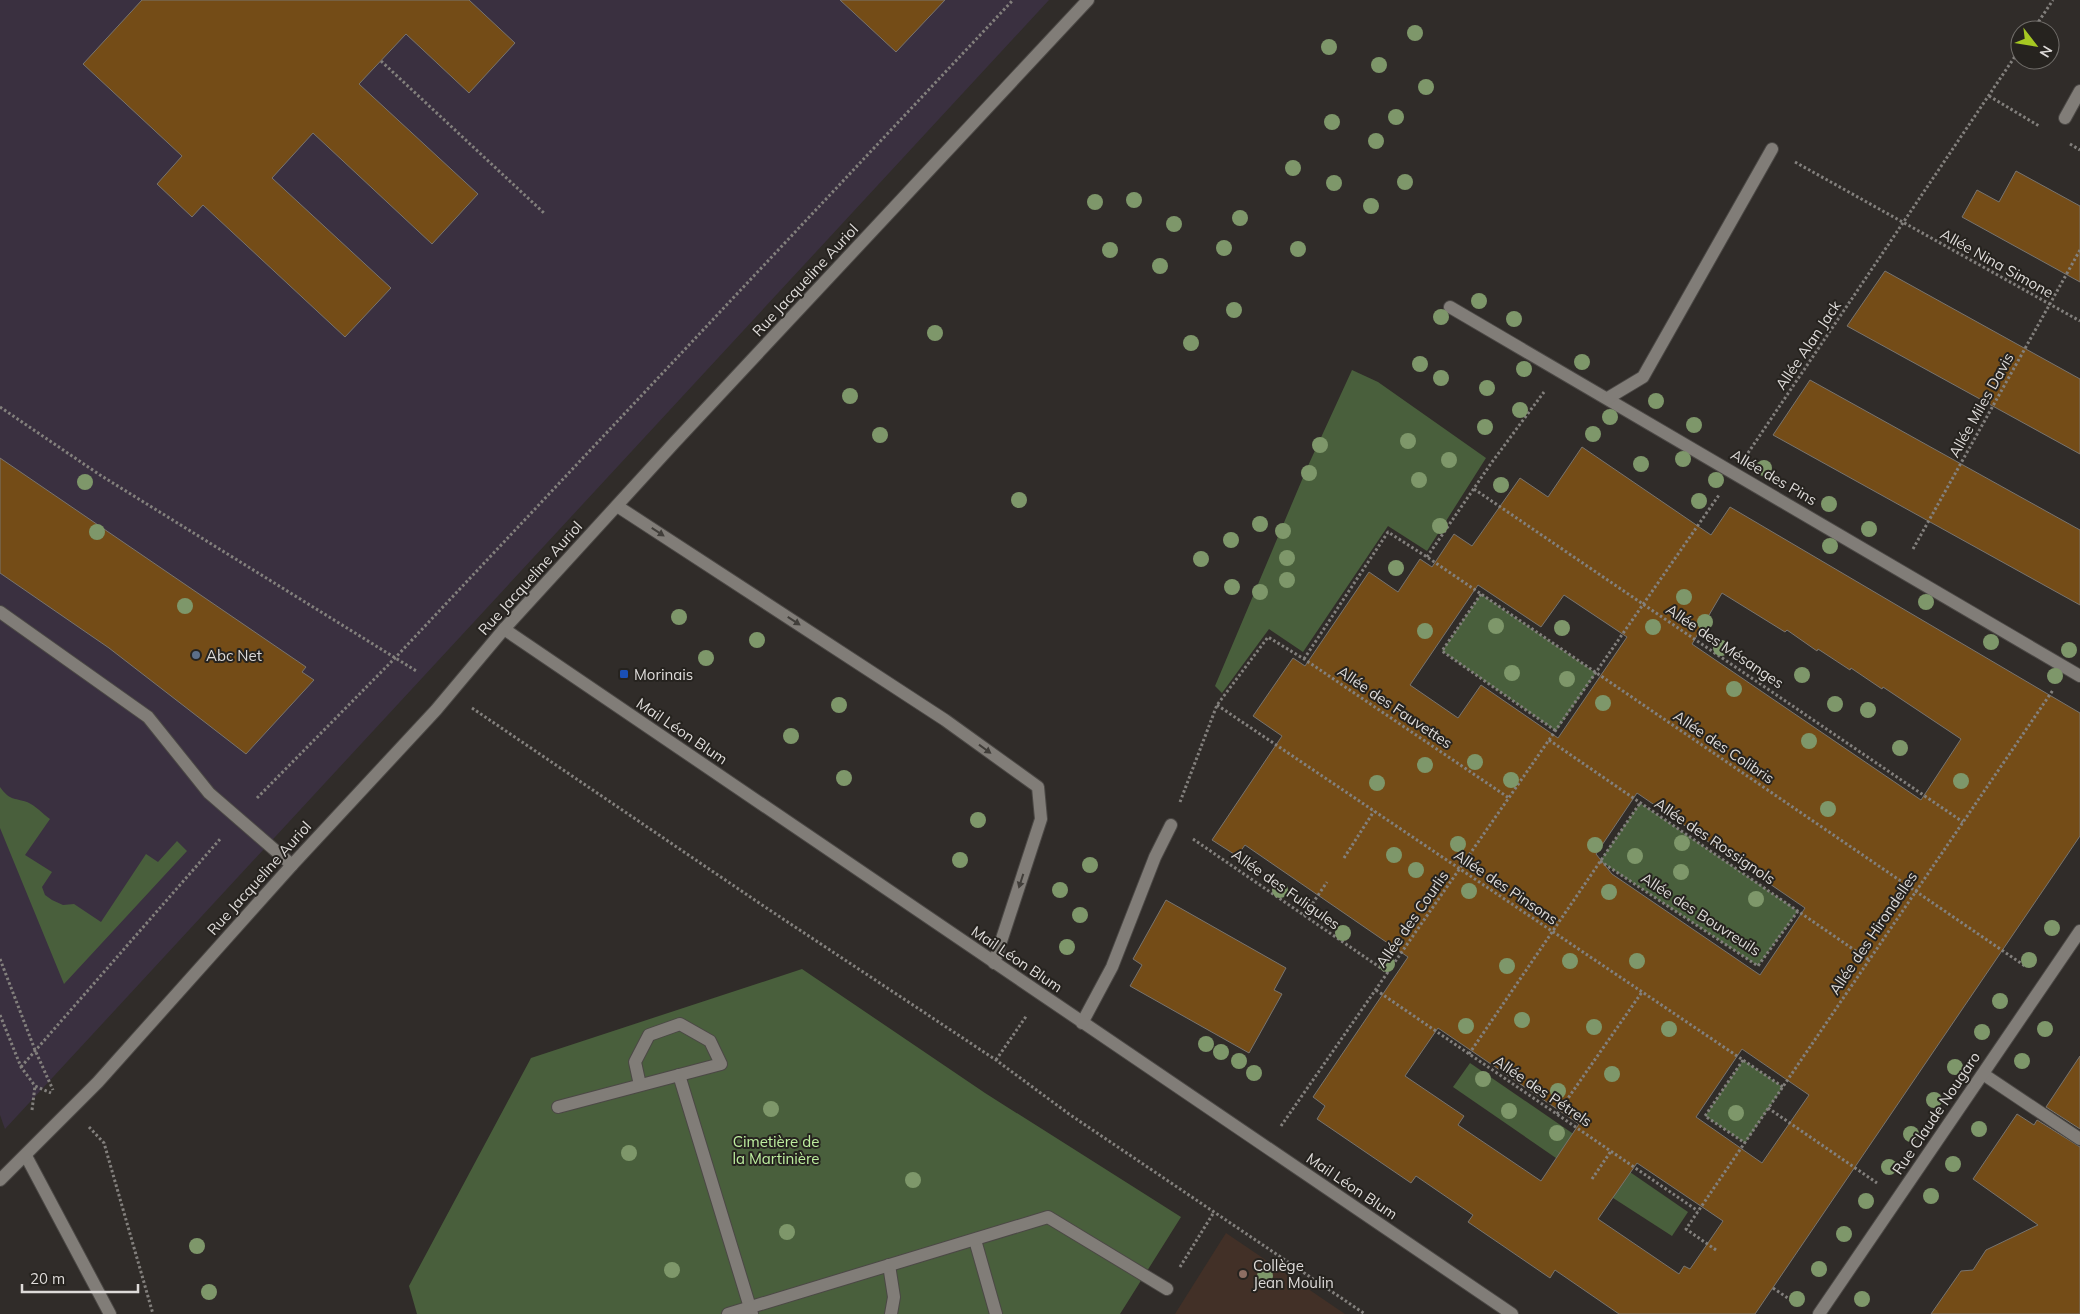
<svg xmlns="http://www.w3.org/2000/svg" width="2080" height="1314" viewBox="0 0 2080 1314" font-family="Mulish,sans-serif">
<rect width="100%" height="100%" fill="#302c29"/>
<!-- industrial -->
<polygon fill="#3a3040" points="0,0 1049,0 5,1129 0,1115"/>
<!-- education -->
<polygon fill="#423027" points="1226,1233 1345,1314 1175,1314"/>
<!-- green -->
<g fill="#495f3c">
<polygon points="1352,370 1378,382 1486,458 1427,551 1388,526 1303,652 1269,629 1222,693 1215,686 1307,468"/>
<polygon points="1481,594 1596,673 1556,731 1442,651"/>
<path d="M0,787C9,800 14,798 27,802C35,805 43,814 50,819L25,855L52,872L42,887L45,895L52,900L63,905L74,904L101,922L146,854L158,862L177,841L187,851L64,984L0,828Z"/>
<polygon points="1640,803 1798,911 1758,966 1600,861"/>
<polygon points="802,969 985,1093 1181,1217 1120,1314 417,1314 409,1286 531,1058"/>
<polygon points="1743,1060 1783,1087 1745,1143 1705,1116"/>
<polygon points="1470,1063 1604,1155 1569,1167 1453,1087"/>
<polygon points="1611,1159 1688,1212 1672,1236 1593,1185"/>
</g>
<!-- building -->
<g fill="#744c17" stroke="#78746f" fill-rule="evenodd">
<polygon points="142,0 469,0 515,43 469,93 406,34 359,84 478,194 432,244 313,133 272,178 391,288 345,337 203,205 192,217 157,184 182,156 83,64"/>
<polygon points="840,0 945,0 896,52"/>
<polygon points="2016,171 2080,206 2080,282 1962,217 1977,190 1999,202"/>
<polygon points="1885,271 2080,379 2080,454 1847,326"/>
<polygon points="1810,380 2080,530 2080,605 1773,435"/>
<path d="M1582,447L1711,535L1730,507L2080,713V836L1755,1314H1619L1555,1270L1550,1278L1468,1222L1473,1215L1416,1176L1411,1183L1317,1119L1325,1106L1313,1097L1408,957L1245,845L1237,856L1212,840L1282,736L1253,716L1293,658L1305,666L1369,572L1398,592L1420,559L1432,567L1454,534L1472,546L1520,478L1548,497ZM1478,585L1541,627L1564,595L1627,637L1558,738L1481,685L1458,718L1410,685ZM1722,593L1785,632L1787,630L1817,651L1818,649L1850,670L1851,668L1882,689L1883,687L1961,739L1921,800L1692,644ZM1637,793L1805,908L1760,975L1612,874L1596,854ZM1438,1028L1579,1124L1541,1181L1458,1125L1464,1116L1405,1076ZM1742,1049L1809,1095L1762,1163L1696,1117ZM1637,1163L1723,1221L1690,1269L1684,1266L1679,1274L1598,1219Z"/>
<polygon points="0,458 306,667 302,672 314,680 246,754 109,648 0,573"/>
<polygon points="1166,900 1286,968 1274,990 1282,994 1249,1053 1130,986 1142,965 1133,959"/>
<polygon points="2080,1056 2080,1129 2046,1107"/>
<polygon points="2017,1114 2034,1125 2037,1120 2080,1147 2080,1314 1931,1314 1961,1271 1973,1270 1986,1250 2038,1225 1973,1179"/>
</g>
<g fill="none" stroke-linecap="round" stroke-linejoin="round">
<!-- minor casing -->
<g stroke="#4b4845" stroke-width="14">
<g id="minor">
<polyline points="2065,118 2080,91"/>
<polyline points="1450,307 2080,676"/>
<polyline points="1608,398 1643,377 1772,149"/>
<polyline points="617,506 945,720 1038,787 1041,819 994,963"/>
<polyline points="0,612 148,717 209,793 292,865"/>
<polyline points="504,629 1512,1314"/>
<polyline points="1082,1023 1112,967 1155,857 1171,825"/>
<polyline points="1983,1074 2080,1139"/>
<polyline points="679,1075 752,1314"/>
<polyline points="558,1107 721,1064 710,1041 680,1024 649,1035 635,1062 640,1085"/>
<polyline points="26,1156 110,1314"/>
<polyline points="0,1180 98,1082 292,865 436,710 504,629 674,443 1088,0"/>
<polyline points="975,1240 996,1314"/>
<polyline points="889,1265 894,1297 891,1314"/>
<polyline points="728,1314 1048,1217 1167,1289"/>
<polyline points="1819,1314 2080,931"/>
</g>
</g>
<!-- path -->
<g stroke="#83807d" stroke-width="3" stroke-dasharray="2.5 2.5" stroke-linecap="butt">
<polyline points="2033,30 2053,0"/>
<polyline points="381,61 544,213"/>
<polyline points="1989,96 2039,126"/>
<polyline points="2070,144 2080,150"/>
<polyline points="1795,162 2080,321"/>
<polyline points="0,407 100,475 418,672"/>
<polyline points="1748,453 2020,49"/>
<polyline points="1474,489 1963,822"/>
<polyline points="1913,549 2080,250"/>
<polyline points="1427,557 1492,462 1544,392"/>
<polyline points="1481,594 1442,651 1556,731"/>
<polyline points="1304,659 1388,532 1427,557 2025,966"/>
<polyline points="1217,705 1783,1087"/>
<polyline points="472,708 768,909 996,1060 1069,1114 1365,1314"/>
<polyline points="1549,740 1869,960"/>
<polyline points="257,798 395,658 1013,0"/>
<polyline points="1180,802 1217,705 1268,637 1304,659 1509,798"/>
<polyline points="1193,839 1388,973"/>
<polyline points="1344,858 1374,811"/>
<polyline points="1600,861 1758,966 1798,911"/>
<polyline points="1304,916 1327,882"/>
<polyline points="0,959 35,1050 53,1090"/>
<polyline points="1376,990 1698,1211"/>
<polyline points="0,1015 21,1067 35,1086 51,1093"/>
<polyline points="1469,1054 1640,803"/>
<polyline points="996,1060 1027,1015"/>
<polyline points="1743,1060 1705,1116 1745,1143"/>
<polyline points="21,1067 221,838"/>
<polyline points="1768,1108 1877,1183"/>
<polyline points="32,1110 35,1086"/>
<polyline points="1557,1114 1642,992"/>
<polyline points="1281,1126 1719,495"/>
<polyline points="89,1127 104,1143 153,1314"/>
<polyline points="1592,1179 1611,1151"/>
<polyline points="1716,1250 1686,1229 2053,690"/>
<polyline points="1180,1267 1214,1212"/>
<polyline points="1773,1288 1795,1303"/>
</g>
<!-- minor -->
<use href="#minor" stroke="#817d78" stroke-width="12"/>
</g>
<!-- trees -->
<g fill="#7e976a">
<circle cx="1415" cy="33" r="8"/>
<circle cx="1329" cy="47" r="8"/>
<circle cx="1379" cy="65" r="8"/>
<circle cx="1426" cy="87" r="8"/>
<circle cx="1396" cy="117" r="8"/>
<circle cx="1332" cy="122" r="8"/>
<circle cx="1376" cy="141" r="8"/>
<circle cx="1293" cy="168" r="8"/>
<circle cx="1405" cy="182" r="8"/>
<circle cx="1334" cy="183" r="8"/>
<circle cx="1134" cy="200" r="8"/>
<circle cx="1095" cy="202" r="8"/>
<circle cx="1371" cy="206" r="8"/>
<circle cx="1240" cy="218" r="8"/>
<circle cx="1174" cy="224" r="8"/>
<circle cx="1224" cy="248" r="8"/>
<circle cx="1298" cy="249" r="8"/>
<circle cx="1110" cy="250" r="8"/>
<circle cx="1160" cy="266" r="8"/>
<circle cx="1479" cy="301" r="8"/>
<circle cx="1234" cy="310" r="8"/>
<circle cx="1441" cy="317" r="8"/>
<circle cx="1514" cy="319" r="8"/>
<circle cx="935" cy="333" r="8"/>
<circle cx="1191" cy="343" r="8"/>
<circle cx="1582" cy="362" r="8"/>
<circle cx="1420" cy="364" r="8"/>
<circle cx="1524" cy="369" r="8"/>
<circle cx="1441" cy="378" r="8"/>
<circle cx="1487" cy="388" r="8"/>
<circle cx="850" cy="396" r="8"/>
<circle cx="1656" cy="401" r="8"/>
<circle cx="1520" cy="410" r="8"/>
<circle cx="1610" cy="417" r="8"/>
<circle cx="1694" cy="425" r="8"/>
<circle cx="1485" cy="427" r="8"/>
<circle cx="1593" cy="434" r="8"/>
<circle cx="880" cy="435" r="8"/>
<circle cx="1408" cy="441" r="8"/>
<circle cx="1320" cy="445" r="8"/>
<circle cx="1683" cy="459" r="8"/>
<circle cx="1449" cy="460" r="8"/>
<circle cx="1641" cy="464" r="8"/>
<circle cx="1764" cy="468" r="8"/>
<circle cx="1309" cy="473" r="8"/>
<circle cx="1419" cy="480" r="8"/>
<circle cx="1716" cy="480" r="8"/>
<circle cx="85" cy="482" r="8"/>
<circle cx="1501" cy="485" r="8"/>
<circle cx="1019" cy="500" r="8"/>
<circle cx="1699" cy="501" r="8"/>
<circle cx="1829" cy="504" r="8"/>
<circle cx="1260" cy="524" r="8"/>
<circle cx="1440" cy="526" r="8"/>
<circle cx="1869" cy="529" r="8"/>
<circle cx="1283" cy="531" r="8"/>
<circle cx="97" cy="532" r="8"/>
<circle cx="1231" cy="540" r="8"/>
<circle cx="1830" cy="546" r="8"/>
<circle cx="1287" cy="558" r="8"/>
<circle cx="1201" cy="559" r="8"/>
<circle cx="1396" cy="568" r="8"/>
<circle cx="1287" cy="580" r="8"/>
<circle cx="1232" cy="587" r="8"/>
<circle cx="1260" cy="592" r="8"/>
<circle cx="1684" cy="597" r="8"/>
<circle cx="1926" cy="602" r="8"/>
<circle cx="185" cy="606" r="8"/>
<circle cx="679" cy="617" r="8"/>
<circle cx="1705" cy="622" r="8"/>
<circle cx="1496" cy="626" r="8"/>
<circle cx="1653" cy="627" r="8"/>
<circle cx="1562" cy="628" r="8"/>
<circle cx="1425" cy="631" r="8"/>
<circle cx="757" cy="640" r="8"/>
<circle cx="1991" cy="642" r="8"/>
<circle cx="1721" cy="648" r="8"/>
<circle cx="2069" cy="650" r="8"/>
<circle cx="706" cy="658" r="8"/>
<circle cx="1512" cy="673" r="8"/>
<circle cx="1802" cy="675" r="8"/>
<circle cx="2055" cy="676" r="8"/>
<circle cx="1567" cy="679" r="8"/>
<circle cx="1734" cy="689" r="8"/>
<circle cx="1603" cy="703" r="8"/>
<circle cx="1835" cy="704" r="8"/>
<circle cx="839" cy="705" r="8"/>
<circle cx="1868" cy="710" r="8"/>
<circle cx="791" cy="736" r="8"/>
<circle cx="1809" cy="741" r="8"/>
<circle cx="1900" cy="748" r="8"/>
<circle cx="1475" cy="762" r="8"/>
<circle cx="1425" cy="765" r="8"/>
<circle cx="844" cy="778" r="8"/>
<circle cx="1511" cy="780" r="8"/>
<circle cx="1961" cy="781" r="8"/>
<circle cx="1377" cy="783" r="8"/>
<circle cx="1828" cy="809" r="8"/>
<circle cx="978" cy="820" r="8"/>
<circle cx="1682" cy="843" r="8"/>
<circle cx="1458" cy="844" r="8"/>
<circle cx="1595" cy="845" r="8"/>
<circle cx="1394" cy="855" r="8"/>
<circle cx="1635" cy="856" r="8"/>
<circle cx="960" cy="860" r="8"/>
<circle cx="1090" cy="865" r="8"/>
<circle cx="1416" cy="870" r="8"/>
<circle cx="1681" cy="872" r="8"/>
<circle cx="1060" cy="890" r="8"/>
<circle cx="1280" cy="890" r="8"/>
<circle cx="1469" cy="891" r="8"/>
<circle cx="1609" cy="892" r="8"/>
<circle cx="1756" cy="899" r="8"/>
<circle cx="1080" cy="915" r="8"/>
<circle cx="2052" cy="928" r="8"/>
<circle cx="1343" cy="933" r="8"/>
<circle cx="1067" cy="947" r="8"/>
<circle cx="2029" cy="960" r="8"/>
<circle cx="1570" cy="961" r="8"/>
<circle cx="1637" cy="961" r="8"/>
<circle cx="1387" cy="964" r="8"/>
<circle cx="1507" cy="966" r="8"/>
<circle cx="2000" cy="1001" r="8"/>
<circle cx="1522" cy="1020" r="8"/>
<circle cx="1466" cy="1026" r="8"/>
<circle cx="1594" cy="1027" r="8"/>
<circle cx="1669" cy="1029" r="8"/>
<circle cx="2045" cy="1029" r="8"/>
<circle cx="1982" cy="1032" r="8"/>
<circle cx="1206" cy="1044" r="8"/>
<circle cx="1221" cy="1052" r="8"/>
<circle cx="1239" cy="1061" r="8"/>
<circle cx="2022" cy="1061" r="8"/>
<circle cx="1955" cy="1067" r="8"/>
<circle cx="1254" cy="1073" r="8"/>
<circle cx="1612" cy="1074" r="8"/>
<circle cx="1483" cy="1079" r="8"/>
<circle cx="1558" cy="1091" r="8"/>
<circle cx="1934" cy="1100" r="8"/>
<circle cx="771" cy="1109" r="8"/>
<circle cx="1509" cy="1111" r="8"/>
<circle cx="1736" cy="1113" r="8"/>
<circle cx="1979" cy="1129" r="8"/>
<circle cx="1557" cy="1133" r="8"/>
<circle cx="1911" cy="1134" r="8"/>
<circle cx="629" cy="1153" r="8"/>
<circle cx="1953" cy="1164" r="8"/>
<circle cx="1889" cy="1167" r="8"/>
<circle cx="913" cy="1180" r="8"/>
<circle cx="1931" cy="1196" r="8"/>
<circle cx="1866" cy="1201" r="8"/>
<circle cx="787" cy="1232" r="8"/>
<circle cx="1844" cy="1234" r="8"/>
<circle cx="197" cy="1246" r="8"/>
<circle cx="1819" cy="1269" r="8"/>
<circle cx="672" cy="1270" r="8"/>
<circle cx="1265" cy="1276" r="8"/>
<circle cx="209" cy="1292" r="8"/>
<circle cx="1797" cy="1299" r="8"/>
<circle cx="1862" cy="1299" r="8"/>
</g>
<!-- one-way arrows -->
<defs><path id="oneway-solid" d="M-6-.8H1V-3.2L6.5 0L1 3.2V.8H-6Z" transform="scale(1.25)"/></defs>
<g fill="#413e3a">
<use href="#oneway-solid" transform="translate(658 532) rotate(33)"/>
<use href="#oneway-solid" transform="translate(794 621) rotate(33)"/>
<use href="#oneway-solid" transform="translate(985 749) rotate(36)"/>
<use href="#oneway-solid" transform="translate(1021 881) rotate(108)"/>
</g>
<!-- markers -->
<circle fill="#5c6f8a" stroke="#26231f" stroke-width="2" cx="196" cy="655" r="5"/>
<rect fill="#1a4fb4" stroke="#26231f" stroke-width="2" x="619" y="669" width="10" height="10" rx="2.5"/>
<circle fill="#8d6e63" stroke="#26231f" stroke-width="2" cx="1243" cy="1274" r="5"/>
<g text-anchor="middle" dominant-baseline="central" stroke-width="4" stroke-linejoin="round" paint-order="stroke">
<!-- street labels -->
<g font-size="15" fill="#dedbd9" stroke="#26231f">
<text transform="translate(1997 263) rotate(29)">Allée Nina Simone</text>
<text transform="translate(805 280) rotate(-47)">Rue Jacqueline Auriol</text>
<text transform="translate(1808 345) rotate(-56)">Allée Alan Jack</text>
<text transform="translate(1981 405) rotate(-61)">Allée Miles Davis</text>
<text transform="translate(1774 477) rotate(30)">Allée des Pins</text>
<text transform="translate(530 578) rotate(-48)">Rue Jacqueline Auriol</text>
<text transform="translate(1725 646) rotate(34)">Allée des Mésanges</text>
<text transform="translate(1395 707) rotate(34)">Allée des Fauvettes</text>
<text transform="translate(682 731) rotate(34)">Mail Léon Blum</text>
<text transform="translate(1724 747) rotate(34)">Allée des Colibris</text>
<text transform="translate(1715 841) rotate(34)">Allée des Rossignols</text>
<text transform="translate(259 878) rotate(-48)">Rue Jacqueline Auriol</text>
<text transform="translate(1506 887) rotate(34)">Allée des Pinsons</text>
<text transform="translate(1286 889) rotate(35)">Allée des Fuligules</text>
<text transform="translate(1701 914) rotate(33)">Allée des Bouvreuils</text>
<text transform="translate(1412 919) rotate(-55)">Allée des Courlis</text>
<text transform="translate(1873 933) rotate(-56)">Allée des Hirondelles</text>
<text transform="translate(1017 959) rotate(34)">Mail Léon Blum</text>
<text transform="translate(1543 1091) rotate(34)">Allée des Pétrels</text>
<text transform="translate(1936 1113) rotate(-56)">Rue Claude Nougaro</text>
<text transform="translate(1352 1186) rotate(34)">Mail Léon Blum</text>
</g>
<!-- poi labels -->
<g font-size="15" fill="#dedbd9" stroke="#26231f" text-anchor="start">
<text x="206" y="655">Abc Net</text>
<text x="634" y="674">Morinais</text>
<text x="1253" y="1265">Collège<tspan x="1253" dy="17">Jean Moulin</tspan></text>
</g>
<!-- park labels -->
<g font-size="15" fill="#bdee9f" stroke="#26231f">
<text x="776" y="1141">Cimetière de<tspan x="776" dy="17">la Martinière</tspan></text>
</g>
</g>
<!-- north arrow -->
<g transform="translate(2035 45) rotate(121)"><circle r="24" fill="#26231f" stroke="#706d69"/>
<path d="M0-4L9 19L0 12L-9 19Z" fill="#a6c822"/>
<text y="-8" font-size="14" font-weight="bold" text-anchor="middle" fill="#dedbd9">N</text>
</g>
<!-- scale -->
<path d="M22 1284v8h116v-8" fill="none" stroke="#dedbd9" stroke-width="2.5"/>
<text x="30" y="1284" font-size="15" fill="#dedbd9" stroke="#26231f" stroke-width="4" paint-order="stroke">20 m</text>
</svg>
